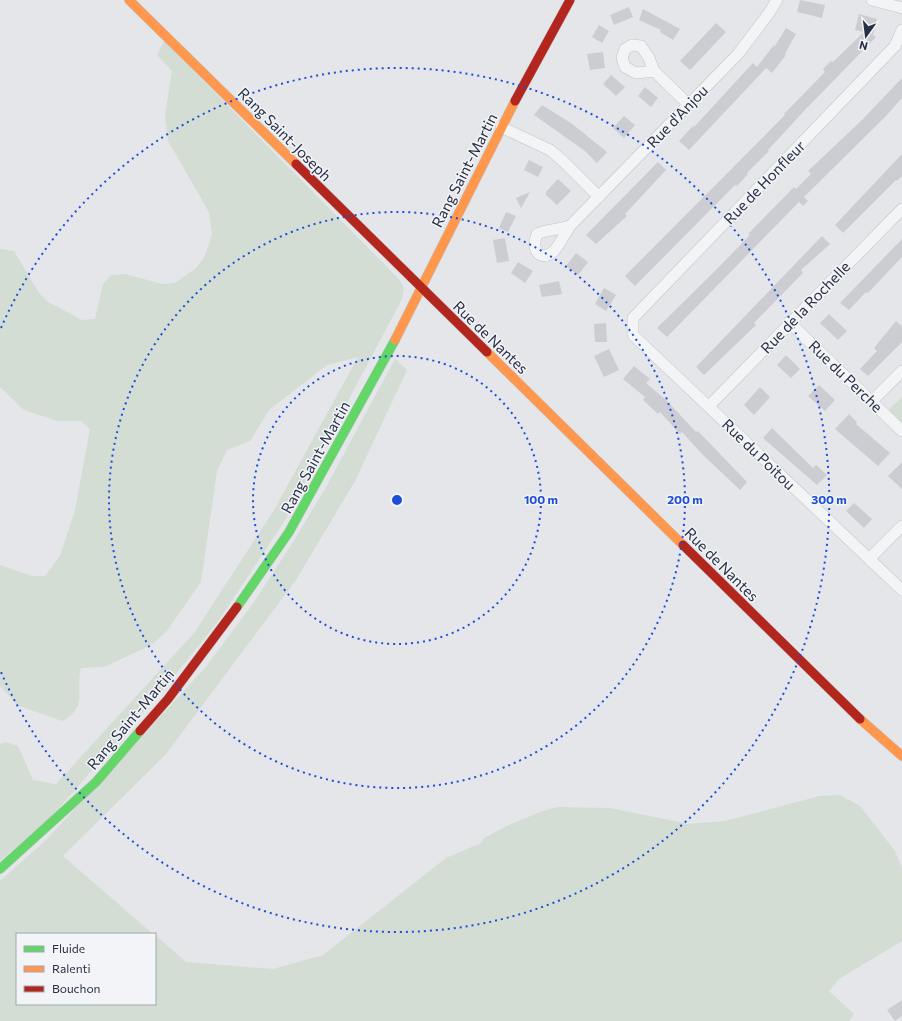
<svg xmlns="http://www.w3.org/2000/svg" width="902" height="1021" font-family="Commissioner,sans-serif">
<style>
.green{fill:#d3ddd4}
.building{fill:#cbcdd2}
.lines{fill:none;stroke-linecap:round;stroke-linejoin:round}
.street-casing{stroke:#c1c3c7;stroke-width:12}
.fast-casing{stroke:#c1c3c7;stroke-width:10}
.slow-casing{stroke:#c1c3c7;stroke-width:10}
.jam-casing{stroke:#c1c3c7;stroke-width:10}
.street{stroke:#f3f4f6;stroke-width:11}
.fast{stroke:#63d668;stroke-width:9}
.slow{stroke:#ff974d;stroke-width:9}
.jam{stroke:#b3261e;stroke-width:9}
.ring{fill:none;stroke:#1d4ed8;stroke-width:2;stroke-dasharray:2 4}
.labels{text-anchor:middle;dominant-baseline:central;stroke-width:3;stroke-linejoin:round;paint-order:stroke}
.street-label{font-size:15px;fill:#293045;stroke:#f2f4f8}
.centre{fill:#1d4ed8;stroke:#f2f4f8;stroke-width:2}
.ring-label{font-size:12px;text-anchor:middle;font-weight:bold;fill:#1d4ed8;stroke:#f2f4f8;stroke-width:3;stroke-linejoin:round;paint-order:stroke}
</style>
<rect width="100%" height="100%" fill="#e4e6e9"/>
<!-- green -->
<path class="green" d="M164,41L399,279L404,288L402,299L284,522L219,620L172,679L52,816L0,861V744L6,742L18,746L33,780L56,784L194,633L274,510L358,357L327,365L269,410L250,441L227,450L217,471L201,582L166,632L156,641L147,647L104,667L81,668C75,690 89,707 62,721L17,705L0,686V565L32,576H45L60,556L75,510L90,429L81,421H57L24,410L0,387V249L14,251L39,293L48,302L82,320L95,319L103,284L111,275L125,274L162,284L175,283L196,268L204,258L208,247L212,234L209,212L168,141L165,116L172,71L157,55Z
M395,359L407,370L355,481L296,580L166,754L63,856L153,934H17V1004H155V935L186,962L273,969L323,955L446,858L481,843L484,838L507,826L540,812L557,807L610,808L689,824L725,821L820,796L840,795L860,806L895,851L902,869V941L839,979L829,991L854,1014L849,1021H0V881L45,841L205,668L254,602L293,542L325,489Z
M902,397V422L888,410Z"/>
<!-- building -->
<path class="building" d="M800,0L825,5L822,18L797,12Z
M629,7L633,17L614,25L610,15Z
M643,9L680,29L673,40L660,32L661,30L639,20Z
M859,14L877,19L873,35L876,37L804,111L768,150L769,151L747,173L748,174L737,186L735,185L635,286L625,276L785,115L784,114L825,72L823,69L831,61L833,62L864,32L855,30Z
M716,23L726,32L690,70L680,61Z
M599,25L609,31L602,43L592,37Z
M786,28L796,34L785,54L786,55L772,73L766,68L689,150L679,141L693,126L694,127L753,63L757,67L774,45L775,46Z
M603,52L605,68L590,70L587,54Z
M611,75L625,87L616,96L603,84Z
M902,78V98L886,116L804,197L808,201L803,206L799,202L667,337L657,328L716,270L750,235L748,234L794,187L796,189L811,174L808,171L863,119Z
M645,87L658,98L651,107L638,96Z
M542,105L571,123L607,152L597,163L585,151L534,115Z
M624,116L635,125L624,138L613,128Z
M902,154V176L897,181L896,180L843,233L835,225Z
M529,160L543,167L538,177L524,170Z
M658,162L666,170L625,214L627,216L596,244L586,235Z
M558,179L571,191L557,205L546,195V192Z
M530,192L521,208L516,198Z
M506,212L516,216L508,232L499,228Z
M822,236L830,244L801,270L803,273L754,323L756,325L704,375L696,367Z
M505,238L509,261L497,263L493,240Z
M902,239V257L868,293L866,292L849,310L840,303Z
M576,253L588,262L578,275L566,266Z
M518,262L533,271L525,283L511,273Z
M559,281L562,294L542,297L539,285Z
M604,288L616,295L606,311L595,304Z
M829,314L847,331L838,340L820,323Z
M896,321L902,326V342L868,376L860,369L877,351L874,348Z
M606,323L607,342H595L594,324Z
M609,349L619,370L604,377L594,356Z
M786,355L800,369L791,378L777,365Z
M634,366L650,379L646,383L667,401L696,432L698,431L747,482L740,490L703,455L682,432L680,434L660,412L658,414L643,400L645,397L623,379Z
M819,385L835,400L825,411L808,396Z
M760,387L770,397L754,415L744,405Z
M849,414L857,422L856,424L890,453L878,466L835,429Z
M772,428L813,468L816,465L827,475L817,485L763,438Z
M902,462V489L888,476Z
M854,503L872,519L864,528L846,511Z
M902,1000V1016L895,1021L887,1010Z"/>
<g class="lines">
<!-- street casing -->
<g class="street-casing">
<path id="street" d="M872,0L902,8
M902,30L895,46L633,318V335L902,590
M654,71L636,73L625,67L622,58L625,49L632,45L641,46L649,58L654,71L688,104
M501,127L550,150L563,161L599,197
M570,226L738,54L769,13L777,0
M570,226C565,233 558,248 553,252C538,263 531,247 537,234C547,229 559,230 570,226Z
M789,322L902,431
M872,401L902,371
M709,406L902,209
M869,559L902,526"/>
</g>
<!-- fast casing -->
<g class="fast-casing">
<path id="fast" d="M237,607L289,532L395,340
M0,869L96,782L140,731"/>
</g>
<!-- slow casing -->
<g class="slow-casing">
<path id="slow" d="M129,0L296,164
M395,340L515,101
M487,352L683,545
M860,719L902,756"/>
</g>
<!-- jam casing -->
<g class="jam-casing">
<path id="jam" d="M515,101L570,0
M296,164L487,352
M683,545L860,719
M140,731L168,699L237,607"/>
</g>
<!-- street -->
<use href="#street" class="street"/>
<!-- fast -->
<use href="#fast" class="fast"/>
<!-- slow -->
<use href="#slow" class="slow"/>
<!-- jam -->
<use href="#jam" class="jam"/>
</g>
<!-- distance rings -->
<g class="ring">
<circle cx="397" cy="500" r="144"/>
<circle cx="397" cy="500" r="288"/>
<path d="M1 328A432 432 0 1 1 1 672"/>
</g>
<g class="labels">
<!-- street labels -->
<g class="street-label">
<text transform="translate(677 116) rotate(-46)">Rue d'Anjou</text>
<text transform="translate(285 134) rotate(45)">Rang Saint-Joseph</text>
<text transform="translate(464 170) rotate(-63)">Rang Saint-Martin</text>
<text transform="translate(764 182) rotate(-46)">Rue de Honfleur</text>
<text transform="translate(805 307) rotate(-46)">Rue de la Rochelle</text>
<text transform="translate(491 337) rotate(44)">Rue de Nantes</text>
<text transform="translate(846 376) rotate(44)">Rue du Perche</text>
<text transform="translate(759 454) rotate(44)">Rue du Poitou</text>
<text transform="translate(315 457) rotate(-61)">Rang Saint-Martin</text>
<text transform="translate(722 564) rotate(45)">Rue de Nantes</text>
<text transform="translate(130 719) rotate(-50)">Rang Saint-Martin</text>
</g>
</g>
<circle cx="397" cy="500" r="6" class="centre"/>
<g class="ring-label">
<text x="541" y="504">100 m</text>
<text x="685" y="504">200 m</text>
<text x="829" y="504">300 m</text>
</g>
<!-- legend -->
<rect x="16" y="933" width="140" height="72" fill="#f2f4f8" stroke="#a2a6b0"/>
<rect x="24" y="946" width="20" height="6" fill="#63d668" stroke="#a2a6b0"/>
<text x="52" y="953" font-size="12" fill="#293045">Fluide</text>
<rect x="24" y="966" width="20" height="6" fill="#ff974d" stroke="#a2a6b0"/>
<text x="52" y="973" font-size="12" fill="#293045">Ralenti</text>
<rect x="24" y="986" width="20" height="6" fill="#b3261e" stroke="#a2a6b0"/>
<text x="52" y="993" font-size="12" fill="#293045">Bouchon</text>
<!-- north arrow -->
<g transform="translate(866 36) rotate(194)" stroke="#f2f4f8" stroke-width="3" paint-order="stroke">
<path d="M0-3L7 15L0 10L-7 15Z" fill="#293045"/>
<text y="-6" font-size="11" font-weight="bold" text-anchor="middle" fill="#293045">N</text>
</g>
</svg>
